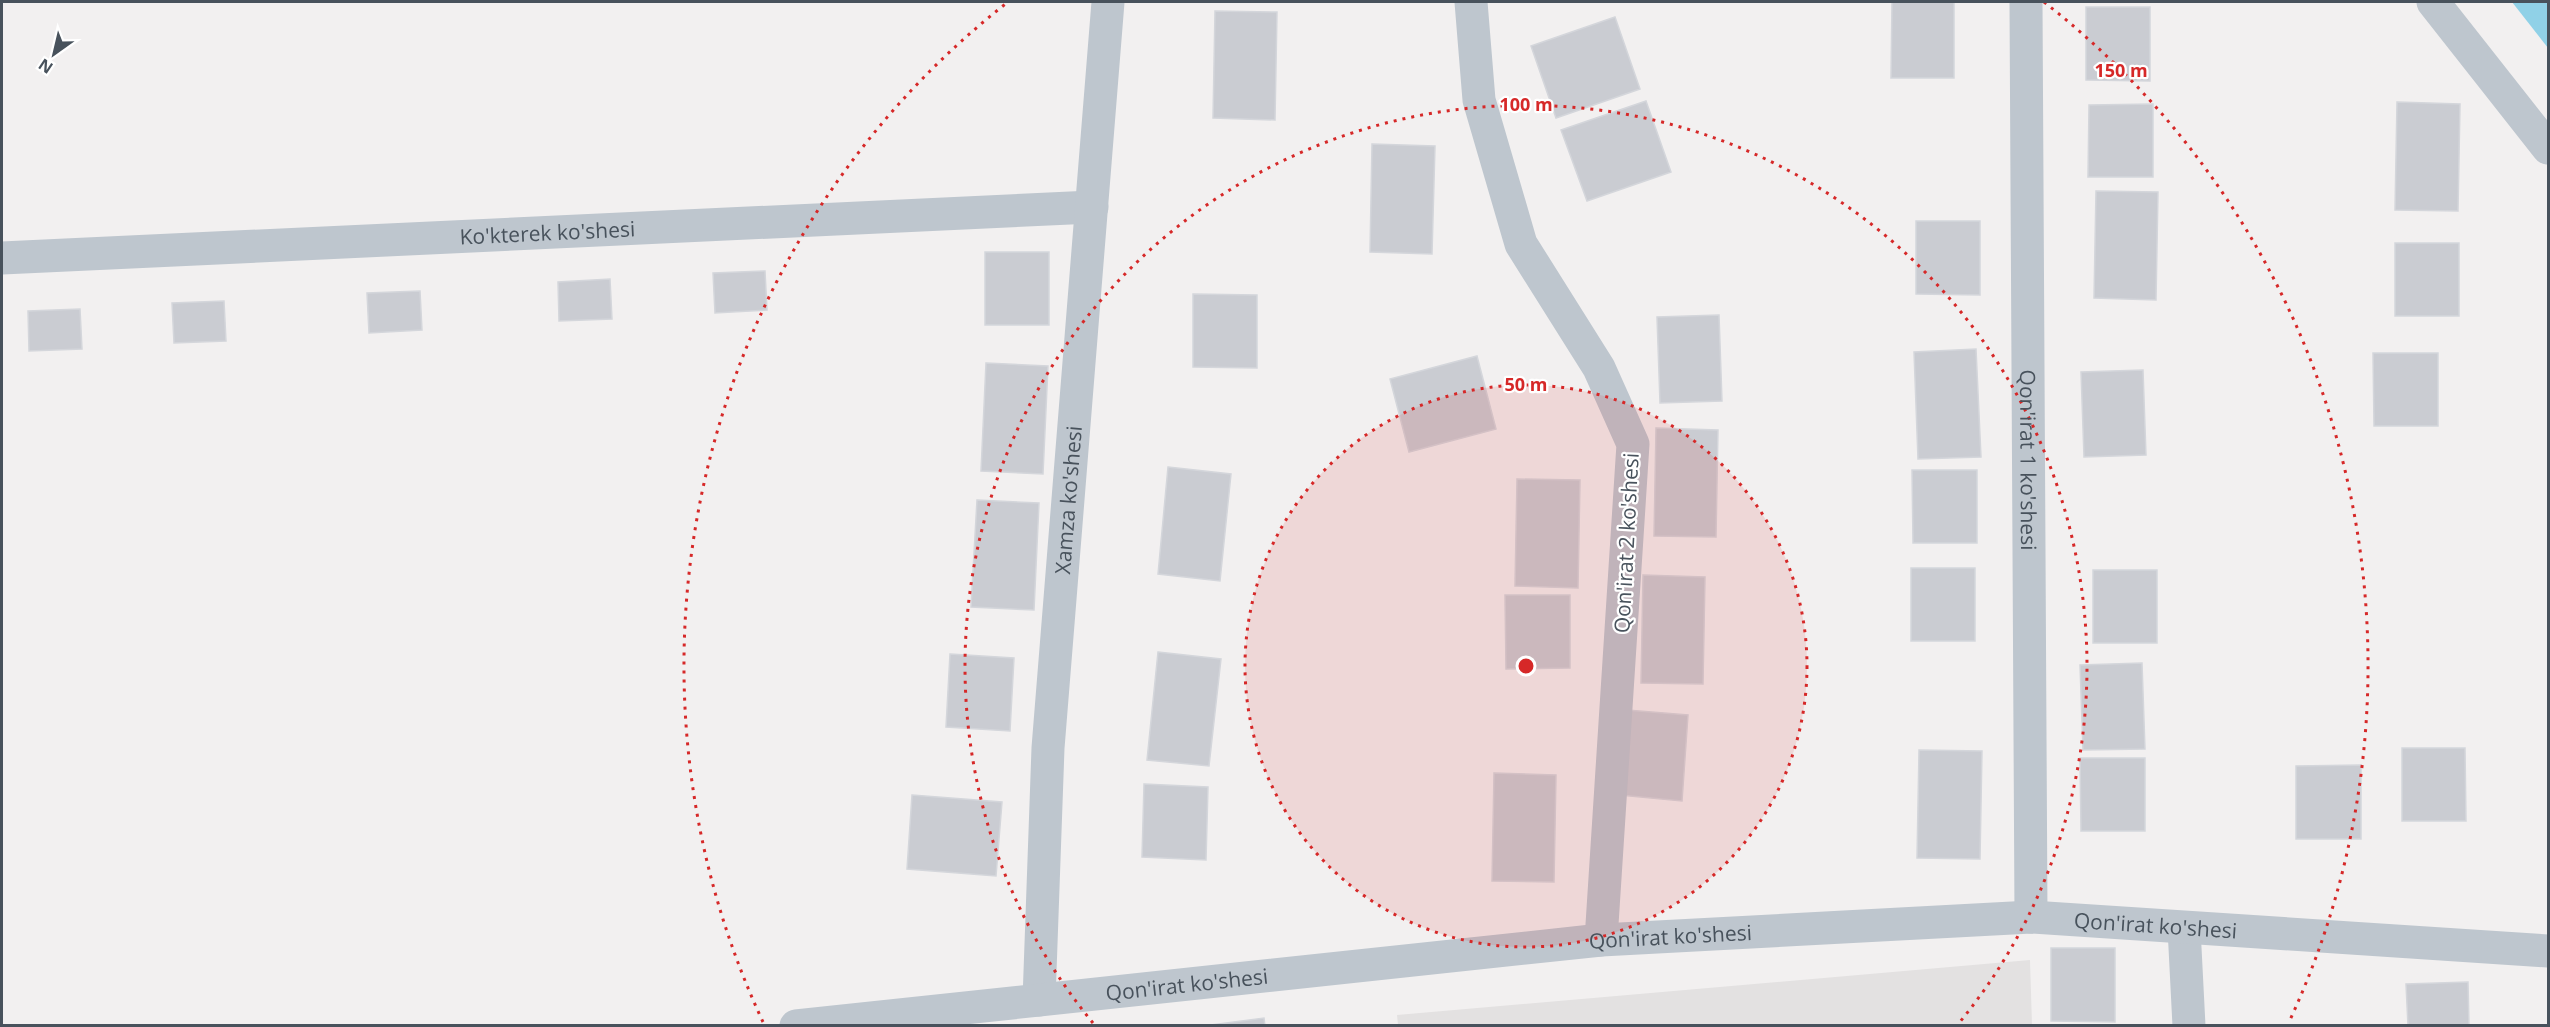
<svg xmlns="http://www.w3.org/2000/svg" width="2550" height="1027" font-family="'Open Sans',sans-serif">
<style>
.education{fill:#e3e1e1}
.water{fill:#90d1e7}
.building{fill:#caccd2;stroke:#d4d6db;stroke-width:1.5}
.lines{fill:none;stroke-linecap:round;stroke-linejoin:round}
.minor{stroke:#bec6ce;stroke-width:33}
.ring{fill:none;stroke:#d62828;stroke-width:3;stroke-dasharray:3 6}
.labels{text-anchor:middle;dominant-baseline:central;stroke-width:4.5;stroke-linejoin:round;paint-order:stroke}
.street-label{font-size:21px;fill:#48525c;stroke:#fff}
.centre{fill:#d62828;stroke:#fff;stroke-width:3}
.ring-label{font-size:18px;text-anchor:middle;font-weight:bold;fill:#d62828;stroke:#fff;stroke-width:4.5;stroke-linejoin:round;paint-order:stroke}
</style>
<rect width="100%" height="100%" fill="#f2f0f0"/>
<!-- education -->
<path class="education" d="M2030,960L2032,1025H1398L1397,1015Z"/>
<!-- water -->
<path class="water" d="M2512,2H2548V48Z"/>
<!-- building -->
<path class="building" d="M1892,2H1954V78H1891Z
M2086,7H2150V81L2086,80Z
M1215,11L1277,12L1275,120L1213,118Z
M1615,17L1640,89L1556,118L1531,46Z
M1646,101L1671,172L1587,201L1561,130Z
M2397,102L2460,104L2458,211L2395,210Z
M2153,104V177H2088L2089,105Z
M1372,144L1435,146L1432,254L1370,252Z
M2096,191L2158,192L2156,300L2094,298Z
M1916,221H1980V295L1916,294Z
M2395,243H2459V316H2395Z
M985,252H1049V325H985Z
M765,271L767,310L715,313L713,273Z
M610,279L612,319L559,321L558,282Z
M420,291L422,330L369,333L367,293Z
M1193,294L1257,295V368L1193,367Z
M224,301L226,341L174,343L172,303Z
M80,309L82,349L29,351L28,311Z
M1719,315L1722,401L1660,403L1657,317Z
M1976,349L1981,457L1918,459L1914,352Z
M2373,353H2438V426H2374Z
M1477,356L1496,429L1409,452L1390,379Z
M986,363L1048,366L1043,474L981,471Z
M2143,370L2146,455L2084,457L2081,372Z
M1656,428L1718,430L1716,537L1654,536Z
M1168,467L1231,474L1220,581L1158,574Z
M1912,470H1977V543H1913Z
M1517,479L1580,480L1578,588L1515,586Z
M977,500L1039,503L1034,610L971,607Z
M1911,568H1975V641H1911Z
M2093,570H2157V643H2093Z
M1643,575L1705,577L1703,684L1641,683Z
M1505,595H1570V668L1506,669Z
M1158,652L1221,659L1209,766L1147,760Z
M950,654L1014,658L1010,731L946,727Z
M2142,663L2145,749L2083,750L2080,665Z
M1627,710L1688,715L1682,801L1620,795Z
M2402,748H2465L2466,821H2402Z
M1919,750L1982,751L1980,859L1917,858Z
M2080,758H2145V831H2081Z
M2361,765V839H2296V766Z
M1494,773L1556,775L1554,882L1492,881Z
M1144,784L1208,787L1206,860L1142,857Z
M912,795L1002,802L996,876L907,869Z
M2051,948H2115V1022L2051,1021Z
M2468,982L2469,1026H2408L2406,984Z
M1264,1018L1265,1026H1203Z"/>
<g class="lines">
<!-- minor -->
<g class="minor">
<path d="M1471,2L1479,100L1521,244L1599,368L1633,444L1601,940"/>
<path id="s1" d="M2026,2L2031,917"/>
<path d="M2433,2L2548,148"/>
<path id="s2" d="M2,258L1092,207"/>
<path d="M2184,928L2189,1026"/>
<path id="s3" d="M1039,1000L1048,748L1108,2"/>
<path id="s4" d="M796,1026L1601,940L2031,917L2548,951"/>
</g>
</g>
<!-- distance rings -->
<circle cx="1526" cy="666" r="281" fill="#d62828" fill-opacity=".12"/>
<g class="ring">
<circle cx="1526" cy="666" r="281"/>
<path d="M1093 1023A561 561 0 1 1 1959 1023"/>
<path d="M763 1022A842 842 0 0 1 1008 2M2044 2A842 842 0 0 1 2289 1022"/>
</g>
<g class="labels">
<!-- street labels -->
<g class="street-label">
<text stroke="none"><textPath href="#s2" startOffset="546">Ko'kterek ko'shesi</textPath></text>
<text stroke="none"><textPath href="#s1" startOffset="458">Qon'irat 1 ko'shesi</textPath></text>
<text stroke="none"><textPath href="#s3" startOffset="501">Xamza ko'shesi</textPath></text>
<text transform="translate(1626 543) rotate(-87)">Qon'irat 2 ko'shesi</text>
<text stroke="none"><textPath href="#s4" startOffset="1365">Qon'irat ko'shesi</textPath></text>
<text stroke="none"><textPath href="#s4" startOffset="879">Qon'irat ko'shesi</textPath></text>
<text stroke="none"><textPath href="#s4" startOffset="393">Qon'irat ko'shesi</textPath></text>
</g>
</g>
<circle cx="1526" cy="666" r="9" class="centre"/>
<g class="ring-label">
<text x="2121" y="77">150 m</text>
<text x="1526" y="111">100 m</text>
<text x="1526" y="391">50 m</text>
</g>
<!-- border -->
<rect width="2550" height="1027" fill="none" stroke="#48525c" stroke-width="6"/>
<!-- north arrow -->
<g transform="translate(54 54) rotate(214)" stroke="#ffffff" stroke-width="4.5" paint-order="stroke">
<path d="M0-4.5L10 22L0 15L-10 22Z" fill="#48525c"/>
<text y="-9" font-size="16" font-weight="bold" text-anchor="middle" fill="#48525c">N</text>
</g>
</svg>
